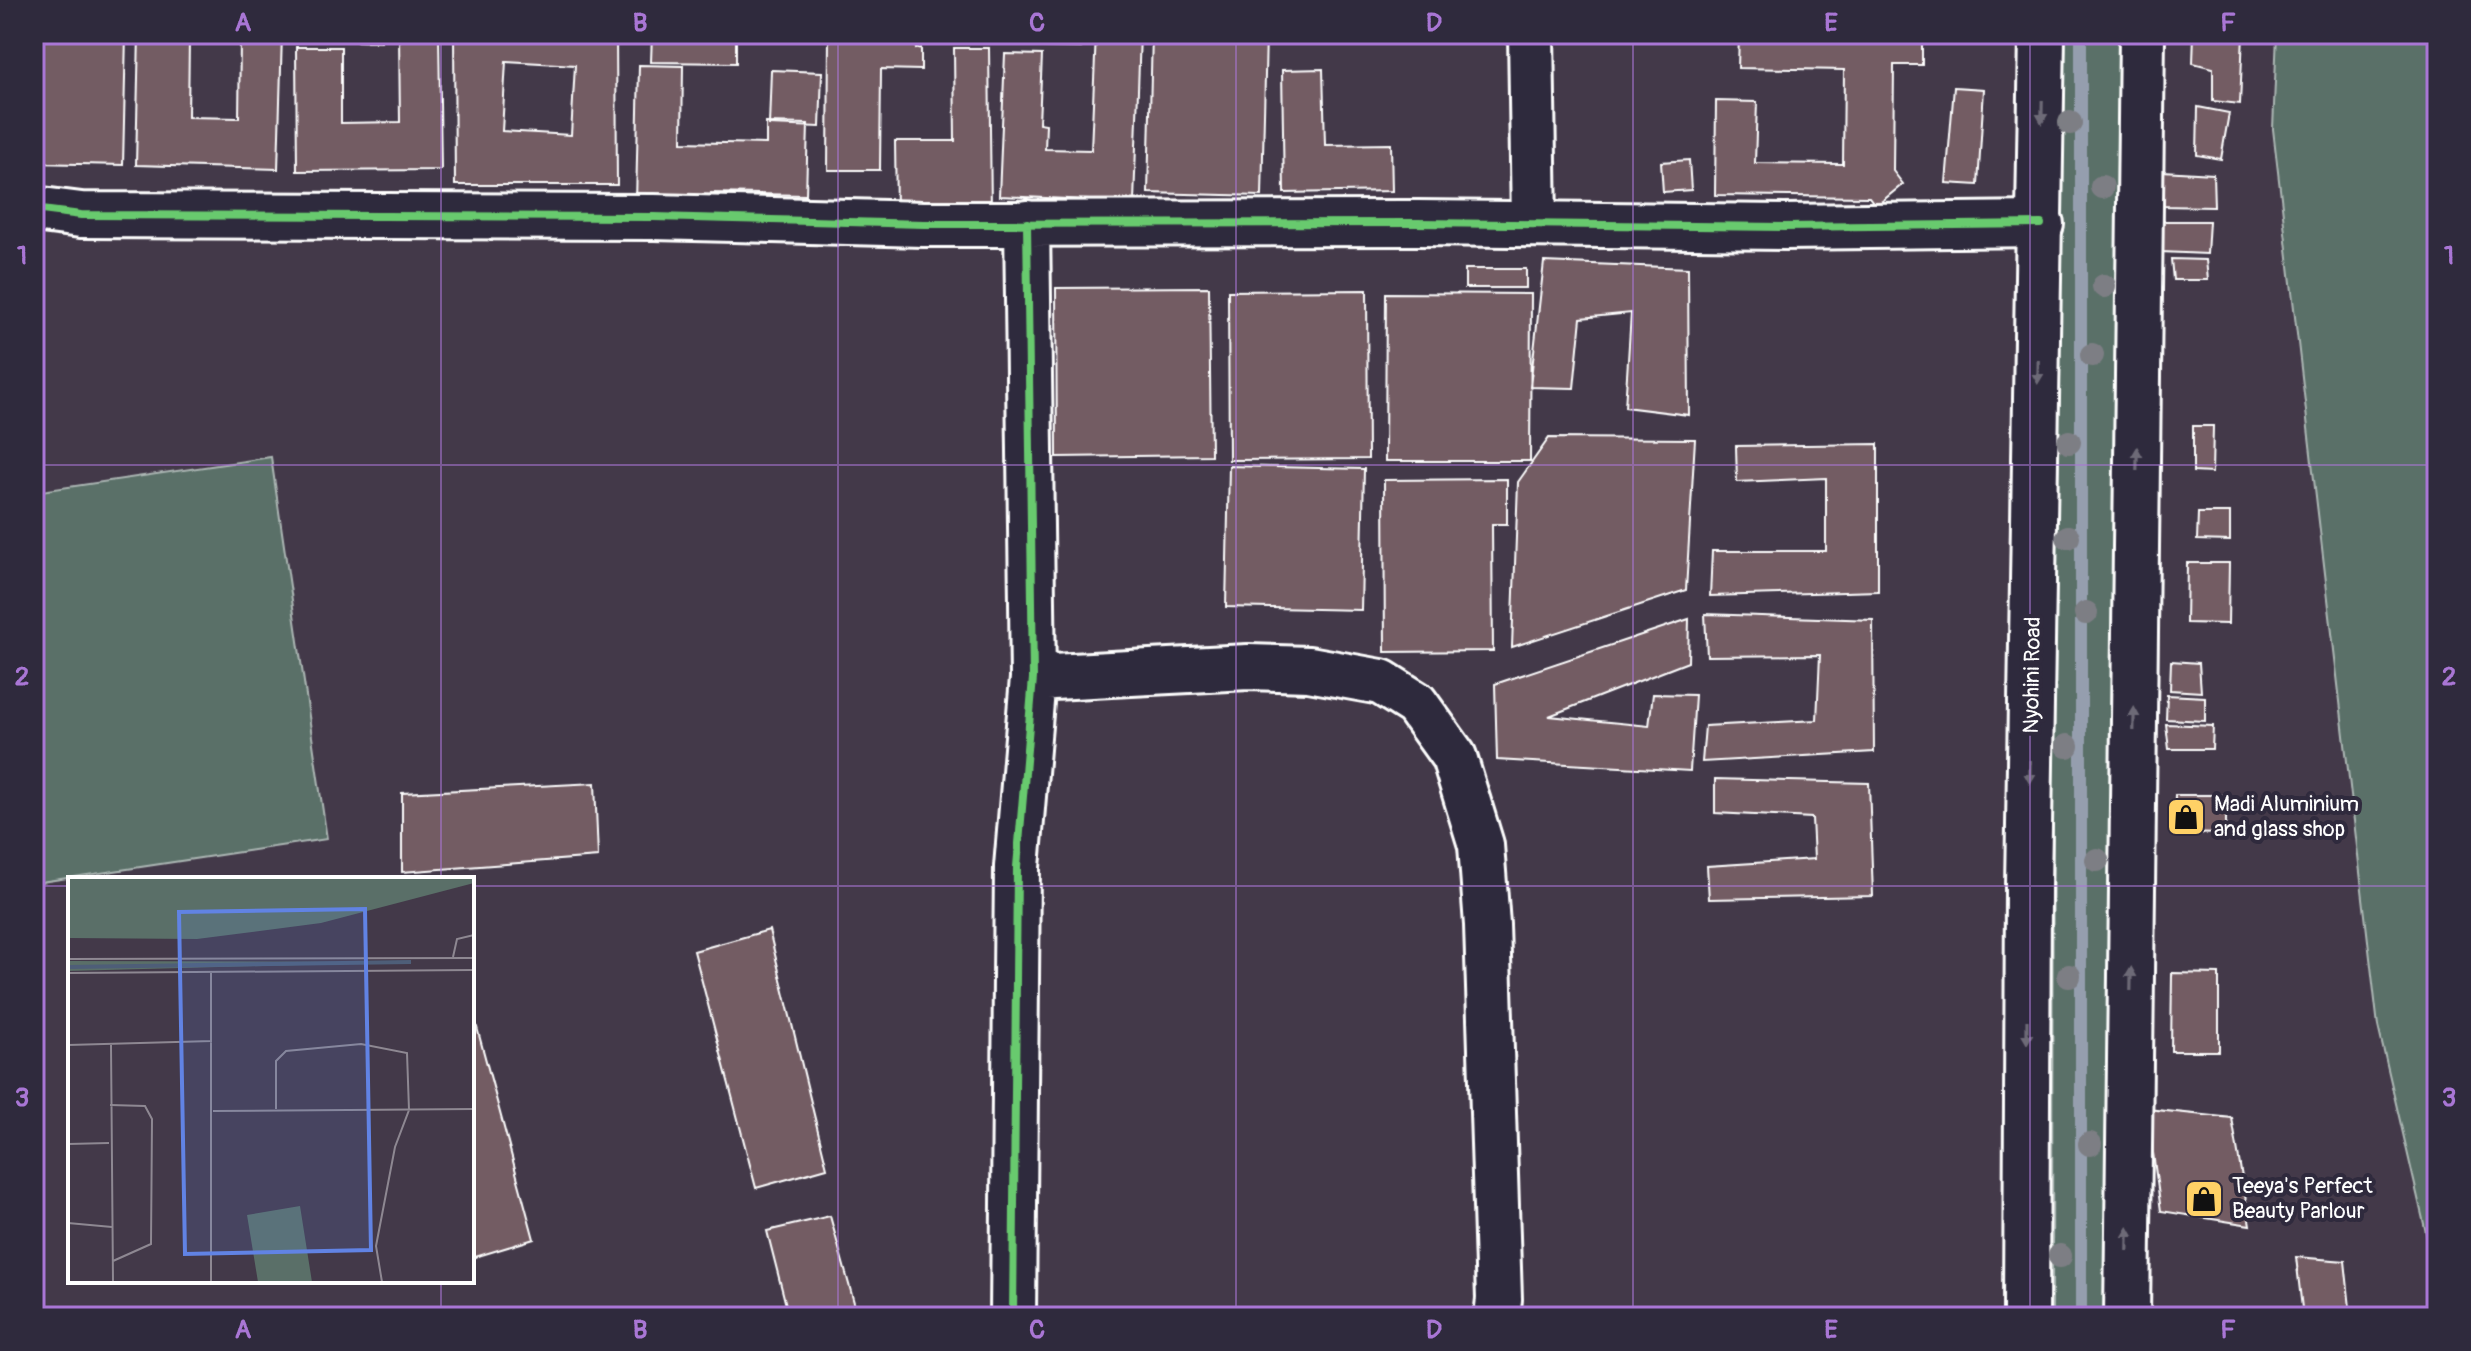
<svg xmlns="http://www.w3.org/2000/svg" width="2471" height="1351" font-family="Pangolin,sans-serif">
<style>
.green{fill:#5a6f68;stroke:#acb7b4;stroke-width:2}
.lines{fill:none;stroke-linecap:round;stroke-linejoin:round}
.stream{stroke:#959eae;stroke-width:12}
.building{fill:#735b64;stroke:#fff;stroke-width:2;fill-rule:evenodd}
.minor-casing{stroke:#fff;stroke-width:50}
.major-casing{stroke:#fff;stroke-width:50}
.minor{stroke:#2f2a3d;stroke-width:44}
.major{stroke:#2f2a3d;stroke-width:44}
.cycleway-casing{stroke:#2f2a3d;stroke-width:13}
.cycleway{stroke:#67ca6e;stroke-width:8}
.tree{fill:#7d7e84}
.oneway{fill:#6d6a77}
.grid{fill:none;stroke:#a976d5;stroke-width:2;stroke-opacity:0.55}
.labels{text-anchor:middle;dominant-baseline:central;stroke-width:8;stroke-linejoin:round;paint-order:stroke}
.street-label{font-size:22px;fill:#fff;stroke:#2f2a3d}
.poi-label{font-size:22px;fill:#fff;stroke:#2f2a3d;text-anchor:start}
.inset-river{fill:none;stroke:#4e5e78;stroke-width:4}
.inset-road{fill:none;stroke:#8e8892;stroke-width:2}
.view{fill:#6183e4;fill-opacity:0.15;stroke:#6183e4;stroke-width:4}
.inset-edge{fill:none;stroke:#fff;stroke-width:4}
.neatline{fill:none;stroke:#a976d5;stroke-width:3}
.grid-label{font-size:26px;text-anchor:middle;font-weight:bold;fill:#a976d5}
</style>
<rect width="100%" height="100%" fill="#433949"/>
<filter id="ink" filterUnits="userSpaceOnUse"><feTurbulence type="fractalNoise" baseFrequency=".0125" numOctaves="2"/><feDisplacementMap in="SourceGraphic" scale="16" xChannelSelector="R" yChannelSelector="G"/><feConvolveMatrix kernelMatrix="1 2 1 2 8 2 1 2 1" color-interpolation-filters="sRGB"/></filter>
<g filter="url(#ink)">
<!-- green -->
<path class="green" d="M2061,34H2122L2108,1317H2052L2053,681Z
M2277,34H2437V1280L2378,1026L2273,129Z
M271,457L327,839L34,883V492Z"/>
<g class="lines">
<!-- stream -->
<path class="stream" d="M2081,34V1317"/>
</g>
<!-- building -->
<path class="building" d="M34,34H126L123,165L34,163Z
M139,34H282L278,169L136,165ZM189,39L240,40L239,118L188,117Z
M298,34H381V42L298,39Z
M399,34H439L441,170L297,171L296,47H341V123L400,122Z
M454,34H616L617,185H455ZM506,61L575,65L571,135L502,131Z
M652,34H736V63L651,62Z
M829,34H917L916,49L921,48V70L881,69L880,170H828Z
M1043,34H1081V48L1043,47Z
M1096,34H1140L1134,202L999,196L1005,54L1042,55L1039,123L1046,124L1045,149L1091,150Z
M1152,34H1266L1262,196L1148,193Z
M1739,34H1922V65H1894L1893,171L1903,184L1876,206L1869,197L1715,195L1716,101L1757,102L1755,163L1843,164L1844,70L1738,68Z
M2194,34H2243L2240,104L2213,101V68L2193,63Z
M954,48H989L991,210L896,211L895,141H955Z
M639,65L683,66L682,142L766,144V123L808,124L806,195L711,193V205L636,204Z
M1323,69L1325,145L1391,144L1392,191L1284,193L1282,70Z
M771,70L822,72L820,127L769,125Z
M1954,87L1984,89L1978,185L1946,183Z
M2198,107L2229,113L2221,159L2197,155Z
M1689,160L1691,190L1663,192L1661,162Z
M2162,171L2213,174L2214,207L2161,206Z
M2162,221H2209L2207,254L2161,252Z
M2171,259L2206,260L2208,280H2173Z
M1544,262L1688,268L1689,415L1625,407L1631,313L1581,318L1574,388L1530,387Z
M1465,269H1526V288H1465Z
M1209,287L1211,455L1057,457L1056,288Z
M1367,290L1368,459L1229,460L1228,291Z
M1386,293L1531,294L1530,461H1385Z
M2193,426H2213L2212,473L2193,472Z
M1549,438L1695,439L1686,590L1512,647L1518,482Z
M1878,444V591L1710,596L1712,551H1826V478L1737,482L1736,446Z
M1229,466L1364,469L1361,610L1226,607Z
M1507,479V524H1492L1493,651L1385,652L1384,480Z
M2198,513H2230V541L2197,540Z
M2187,563H2229L2228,624L2186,623Z
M1705,614L1873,620L1874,752L1702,762L1705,726L1817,720L1820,655L1707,656Z
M1689,619L1688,662L1549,716L1649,726L1653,694L1695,695L1690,771L1497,760L1495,684Z
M2171,661L2199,663L2201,692L2170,690Z
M2167,695L2205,697V721L2166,719Z
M2166,724L2213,726L2212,749H2169Z
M1715,779L1869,783L1873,896L1709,899L1707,866L1814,859L1812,818L1715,813Z
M595,783L598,857L402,872V793Z
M2175,795H2226V834L2174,833Z
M769,930L827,1168L756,1188L694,951Z
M2172,973L2219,974V1051H2171Z
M472,1009L534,1239L472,1258Z
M2147,1109L2232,1118L2250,1225L2161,1211Z
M830,1216L858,1317H789L767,1231Z
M2296,1257L2345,1261L2351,1317H2303Z"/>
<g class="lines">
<!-- minor casing -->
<g class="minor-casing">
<path id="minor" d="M1531,34L1534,224
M34,209L81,215L654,217L924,224L1417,223L1784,227L2041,224
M1033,678L1248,667L1309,669L1381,682L1416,704L1454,757L1481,845L1487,925L1499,1299L1497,1317
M1013,1317L1017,867L1033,678L1027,223"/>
</g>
<!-- major casing -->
<g class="major-casing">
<path id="major" d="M2026,1317L2028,886L2042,34
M2127,1317L2142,34"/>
</g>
<!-- minor -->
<use href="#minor" class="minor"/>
<!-- major -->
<use href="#major" class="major"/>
<!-- cycleway casing -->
<g class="cycleway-casing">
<path id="cycleway" d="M34,209L81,215L654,217L924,224L1417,223L1784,227L2041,224
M1013,1317L1017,867L1033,678L1027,223"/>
</g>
<!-- cycleway -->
<use href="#cycleway" class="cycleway"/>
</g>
<!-- trees -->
<g class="tree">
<circle cx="2070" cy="123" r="12"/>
<circle cx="2102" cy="187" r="12"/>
<circle cx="2104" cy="286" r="12"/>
<circle cx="2092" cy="355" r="12"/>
<circle cx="2069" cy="442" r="12"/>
<circle cx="2068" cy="537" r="12"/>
<circle cx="2086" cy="613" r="12"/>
<circle cx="2067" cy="746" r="12"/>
<circle cx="2097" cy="860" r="12"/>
<circle cx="2069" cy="976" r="12"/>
<circle cx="2090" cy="1144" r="12"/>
<circle cx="2060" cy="1256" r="12"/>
</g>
<!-- one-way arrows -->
<defs><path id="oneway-solid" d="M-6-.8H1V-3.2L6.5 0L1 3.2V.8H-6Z" transform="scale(2)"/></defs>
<g class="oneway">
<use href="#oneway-solid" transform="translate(2042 112) rotate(91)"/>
<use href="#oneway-solid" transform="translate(2038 372) rotate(91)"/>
<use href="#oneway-solid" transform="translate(2137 459) rotate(-89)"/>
<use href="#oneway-solid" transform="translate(2134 719) rotate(-89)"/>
<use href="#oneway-solid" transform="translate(2030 772) rotate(91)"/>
<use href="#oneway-solid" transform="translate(2131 979) rotate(-89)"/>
<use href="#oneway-solid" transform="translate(2027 1032) rotate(90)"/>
<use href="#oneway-solid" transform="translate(2128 1239) rotate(-89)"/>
</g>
</g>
<!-- grid -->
<path class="grid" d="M441,34V879M838,34V1317M1236,34V1317M1633,34V1317M2030,34V1317M34,465H2437M34,886H70M472,886H2437M441,1281V1317"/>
<!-- icons -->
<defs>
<g id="shop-square" transform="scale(2)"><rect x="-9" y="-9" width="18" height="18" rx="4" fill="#ffd166" stroke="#2f2a3d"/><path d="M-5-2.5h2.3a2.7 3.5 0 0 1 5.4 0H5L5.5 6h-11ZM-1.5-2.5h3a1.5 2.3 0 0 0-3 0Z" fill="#111"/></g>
</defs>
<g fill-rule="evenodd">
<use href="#shop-square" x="2186" y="817"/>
<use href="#shop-square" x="2204" y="1199"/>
</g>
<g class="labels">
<!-- street labels -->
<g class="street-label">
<text transform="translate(2032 675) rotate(-89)">Nyohini Road</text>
</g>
<!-- poi labels -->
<g class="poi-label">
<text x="2214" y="804">Madi Aluminium<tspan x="2214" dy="25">and glass shop</tspan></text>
<text x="2232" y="1186">Teeya's Perfect<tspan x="2232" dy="25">Beauty Parlour</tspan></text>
</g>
</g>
<!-- overview -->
<g transform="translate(68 877)">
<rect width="406" height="406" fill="#433949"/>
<path d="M0,1H406V6L253,46L129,62L0,61ZM0,84L346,85L0,94ZM232,329L244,405H190L179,338Z" fill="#5a6f68"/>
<path class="inset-river" d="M0,90L343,85"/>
<path class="inset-road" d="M385,80L389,62L406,58M0,82L406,81M143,94V405M0,96L406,93M0,168L144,164M43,168L45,405M42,228L77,229L84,242L83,367L45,384M208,232V184L218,174L293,167L339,176L341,233L327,270L308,369L314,405M145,234L406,232M0,267L41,266M0,346L44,350"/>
<path class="view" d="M297,32L303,373L117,377L111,35Z"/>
<rect width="406" height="406" class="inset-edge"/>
</g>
<!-- margin -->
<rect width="2471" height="1351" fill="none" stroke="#2f2a3d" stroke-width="88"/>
<rect x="44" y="44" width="2383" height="1263" class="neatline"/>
<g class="grid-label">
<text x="243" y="31">A</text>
<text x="640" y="31">B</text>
<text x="1037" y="31">C</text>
<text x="1434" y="31">D</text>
<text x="1831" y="31">E</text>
<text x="2228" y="31">F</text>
<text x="22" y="264">1</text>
<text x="2449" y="264">1</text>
<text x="22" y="685">2</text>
<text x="2449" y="685">2</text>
<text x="22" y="1106">3</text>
<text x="2449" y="1106">3</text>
<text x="243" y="1338">A</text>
<text x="640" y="1338">B</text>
<text x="1037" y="1338">C</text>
<text x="1434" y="1338">D</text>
<text x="1831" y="1338">E</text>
<text x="2228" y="1338">F</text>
</g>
</svg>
